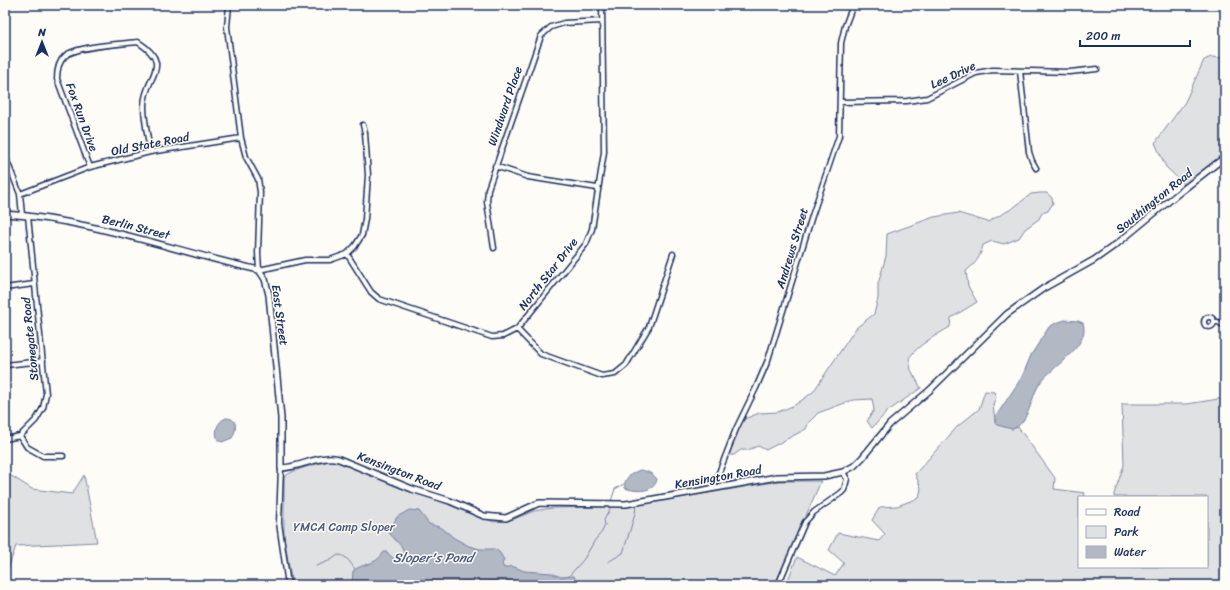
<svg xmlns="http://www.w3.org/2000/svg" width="1230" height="590" font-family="Sriracha,sans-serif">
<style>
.green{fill:#e0e1e3;stroke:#7e88a0}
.water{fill:#b3b8c5;stroke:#76819c}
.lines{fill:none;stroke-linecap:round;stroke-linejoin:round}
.stream{stroke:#76819c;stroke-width:1}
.minor-casing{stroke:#1b2f5e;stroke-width:7}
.major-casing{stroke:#1b2f5e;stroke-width:8}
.minor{stroke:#fdfcf7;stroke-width:4}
.major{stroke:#fdfcf7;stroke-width:5}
.labels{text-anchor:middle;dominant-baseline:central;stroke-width:3;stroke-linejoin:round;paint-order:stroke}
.street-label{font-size:12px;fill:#1b2f5e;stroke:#fdfcf7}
.park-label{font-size:12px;fill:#4c5c7f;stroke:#fdfcf7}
.water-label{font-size:13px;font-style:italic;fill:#49587d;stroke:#fdfcf7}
</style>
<rect width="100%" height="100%" fill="#fdfcf7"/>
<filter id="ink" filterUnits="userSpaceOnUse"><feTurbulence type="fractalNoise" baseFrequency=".025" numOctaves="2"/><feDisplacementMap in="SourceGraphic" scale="8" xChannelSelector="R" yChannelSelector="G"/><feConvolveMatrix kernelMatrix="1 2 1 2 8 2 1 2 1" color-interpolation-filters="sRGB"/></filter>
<g filter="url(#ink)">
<!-- green -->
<path class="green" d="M1211,57L1225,58V154L1185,185L1166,167L1155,143L1185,102L1204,60Z
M1040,193H1047L1052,198L1053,203L1048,211L1042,213L1039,219L1025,229L1019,238L1004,244L992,241L983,245C980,258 976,263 966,271L968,286L977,302L951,318L950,327C935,336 919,344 909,358L911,370L921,388L888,411L872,428L867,421L874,410L872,399L853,400L818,413L809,422L806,429L766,450L758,446L748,450H741L734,455H729L742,420L759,413L778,412L795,405L813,392L856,328L874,314L878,298V284L886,256L887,234L934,217L958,213L988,222L1013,208L1031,194Z
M985,391L994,392L996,398L993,404L995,422L1012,429L1018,427L1055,478L1054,489L1085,493L1084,497H1079V567H1207V497H1114V494L1124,465L1122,404H1187L1225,398V585H786L797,557L835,576L844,563L829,550L838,533L879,541L885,534L872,520L880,507L897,506L919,498L921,488L915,474L957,427L979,409Z
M333,460L494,522L514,519L534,511L552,508L632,506L780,481H821L776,585H292L284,536V477C294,468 320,464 333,460Z
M5,472L32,489L72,494L84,475L97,542L16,546L5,578Z"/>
<!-- water -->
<path class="water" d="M1065,320L1078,321L1083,323C1091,346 1051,367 1040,383C1030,398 1030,423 1012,429L997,425L995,422L996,416L1022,377L1031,355L1049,327L1056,323Z
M226,418C238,418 237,429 232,438L222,442L218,440C214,431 217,422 226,418Z
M640,470C647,471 652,473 657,479C655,493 635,492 625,488C623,478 632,473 640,470Z
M409,510L419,511L429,524L442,528L454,538L469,546L480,549H495L500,553L504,560L502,564L504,568L512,566L524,571L551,573L561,577L574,576L575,578L571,585H352L353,571C364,562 374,567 384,552H387C393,559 398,563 404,554L402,547L390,534L389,531L397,517Z"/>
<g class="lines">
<!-- stream -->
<path class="stream" d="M611,501L615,489L624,484
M608,562L623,553L635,514L636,506
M316,566L331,560L338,555C347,555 350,563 355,569
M569,576L584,559L595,540L602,532L605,525L604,520L610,509"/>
<!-- minor casing -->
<g class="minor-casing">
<path id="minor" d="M229,5L227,27L241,138L246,157L258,179L260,192L258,253L259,270L305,260H330L347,254L355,246L362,235L365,219L368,175L365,133L363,125
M1020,71L1029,152L1032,161L1036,168
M841,102L907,101L927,98L976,73L993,70L1070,72L1097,69
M5,156L20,194L22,215
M495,166L528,177L597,188
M90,167L57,79C57,71 58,62 65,56C76,46 122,44 138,42C175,66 144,76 144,106C144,121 148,137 150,152
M20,194L90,167L150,152L241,138
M494,248L487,202L488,189L541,36L551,27L564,23L602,21
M347,254L371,292L379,299L492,337L503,336L517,329L586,244L592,229L604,152L602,5
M5,288L34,284
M1204 322a5 5 0 1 1 10 0a5 5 0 1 1-10 0Z
M1214,322H1218L1225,326
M517,329L541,354L602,376L615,374L626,365L649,327L673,254
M5,365L43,361
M20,436L27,447L43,456H63
M5,439L20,436L36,420L43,408L46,394L28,216
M281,468L279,523L288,585
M713,488L736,429L756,388L768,360L812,216L839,136L841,43L845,26L853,5
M778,585L805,522L814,512L841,493L844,490L847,479L843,472"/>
</g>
<!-- major casing -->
<g class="major-casing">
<path id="major" d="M5,214C93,220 174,251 259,270L265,279L269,295L281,418V468C297,468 311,459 327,458C331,457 335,458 339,459L412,489L450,501L484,516L506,518L539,503L626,504L777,477L824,476L843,472L854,466L862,458L890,424L930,390L1007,314L1044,288L1094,260L1118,243L1180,192L1225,157"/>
</g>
<!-- minor -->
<use href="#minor" class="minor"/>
<!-- major -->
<use href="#major" class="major"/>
</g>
</g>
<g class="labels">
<!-- street labels -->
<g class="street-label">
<text transform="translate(953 75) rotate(-25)">Lee Drive</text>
<text transform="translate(505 106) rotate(-71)">Windward Place</text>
<text transform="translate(82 117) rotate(70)">Fox Run Drive</text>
<text transform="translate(150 144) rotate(-11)">Old State Road</text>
<text transform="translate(1154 201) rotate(-39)">Southington Road</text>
<text transform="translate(136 227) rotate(14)">Berlin Street</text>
<text transform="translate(792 248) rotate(-73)">Andrews Street</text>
<text transform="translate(548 274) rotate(-52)">North Star Drive</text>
<text transform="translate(280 315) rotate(82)">East Street</text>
<text transform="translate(30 339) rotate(-96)">Stonegate Road</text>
<text transform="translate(399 471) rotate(21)">Kensington Road</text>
<text transform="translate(718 477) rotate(-10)">Kensington Road</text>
</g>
<!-- park labels -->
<g class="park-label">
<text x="344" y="527">YMCA Camp Sloper</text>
</g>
<!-- water labels -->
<g class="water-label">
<text x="433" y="557">Sloper's Pond</text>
</g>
</g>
<!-- margin -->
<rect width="1230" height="590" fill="none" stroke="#fdfcf7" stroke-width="20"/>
<rect x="10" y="10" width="1210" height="570" fill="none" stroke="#1b2f5e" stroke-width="1.5" filter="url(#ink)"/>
<!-- legend -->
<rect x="1078" y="496" width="130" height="72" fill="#fdfcf7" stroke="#a3aaba"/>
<rect x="1086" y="509" width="20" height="6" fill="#fdfcf7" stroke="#a3aaba"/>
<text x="1114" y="516" font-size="12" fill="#1b2f5e">Road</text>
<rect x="1086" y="526" width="20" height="12" fill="#e0e1e3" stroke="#a3aaba"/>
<text x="1114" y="536" font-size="12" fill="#1b2f5e">Park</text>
<rect x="1086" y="546" width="20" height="12" fill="#b3b8c5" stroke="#a3aaba"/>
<text x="1114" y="556" font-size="12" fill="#1b2f5e">Water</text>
<!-- north arrow -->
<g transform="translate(42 42)" stroke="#fdfcf7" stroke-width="3" paint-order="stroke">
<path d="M0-3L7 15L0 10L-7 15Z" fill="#1b2f5e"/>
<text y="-6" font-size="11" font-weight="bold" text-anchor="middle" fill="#1b2f5e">N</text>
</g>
<!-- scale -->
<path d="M1080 40v6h110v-6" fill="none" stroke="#1b2f5e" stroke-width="2"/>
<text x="1086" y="40" font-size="12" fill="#1b2f5e" stroke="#fdfcf7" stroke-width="3" paint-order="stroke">200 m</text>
</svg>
